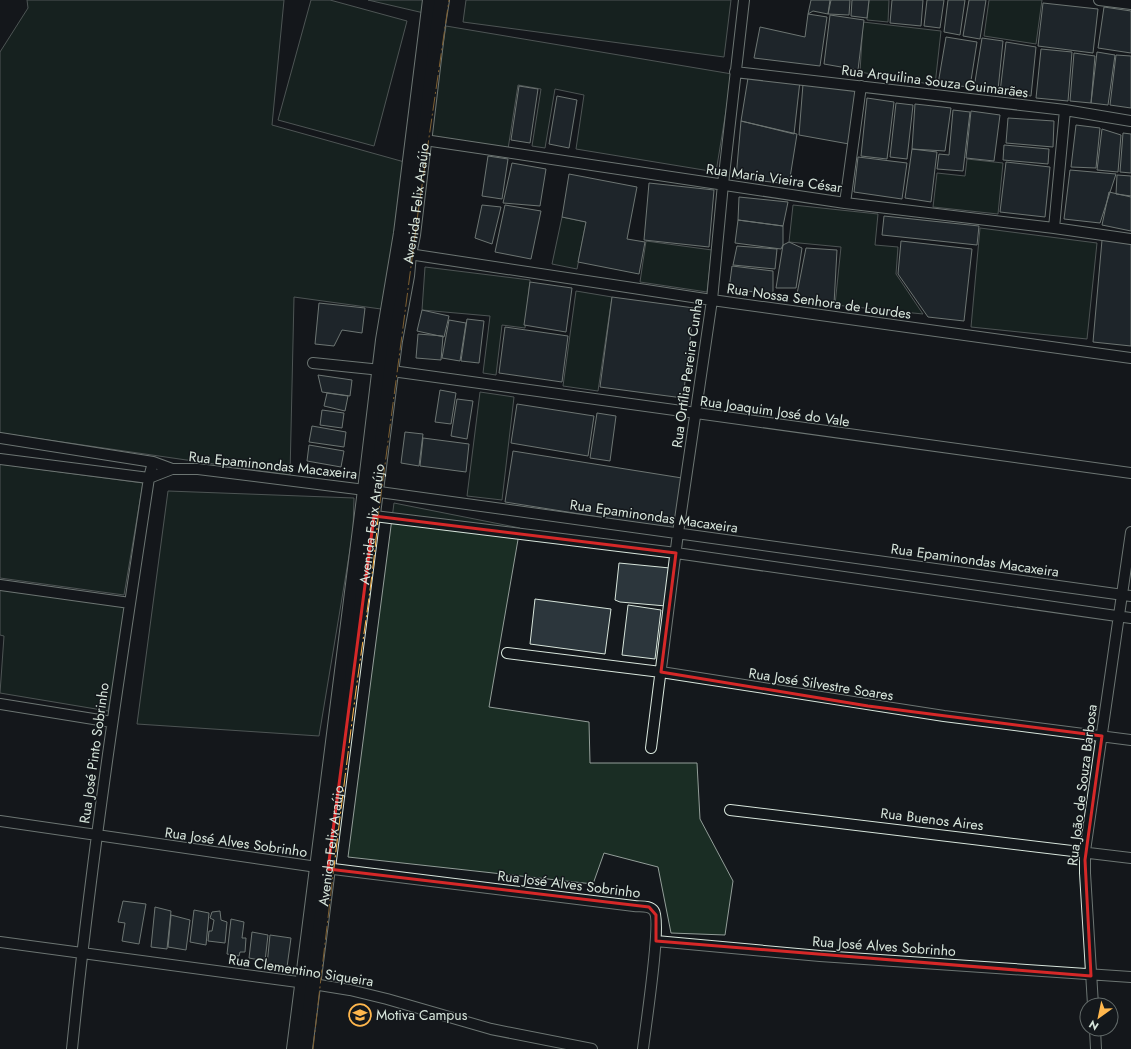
<svg xmlns="http://www.w3.org/2000/svg" width="1131" height="1049" font-family="Jost,sans-serif">
<style>
.green{fill:#1a2d24;stroke:#939e99}
.building{fill:#2c363c;stroke:#d8e6dc}
.lines{fill:none;stroke-linecap:round;stroke-linejoin:round}
.street-casing{stroke:#d8e6dc;stroke-width:12}
.secondary-casing{stroke:#d8e6dc;stroke-width:16}
.street{stroke:#14181c;stroke-width:10}
.secondary{stroke:#14181c;stroke-width:14}
.power{stroke:#ffb74d;stroke-width:1;stroke-dasharray:14 3 2 3;stroke-linecap:butt}
.marked{fill:none;stroke:#d62828;stroke-width:3;stroke-linejoin:round}
.labels{text-anchor:middle;dominant-baseline:central;stroke-width:3;stroke-linejoin:round;paint-order:stroke}
.street-label{font-size:14px;fill:#d8e6dc;stroke:#14181c}
.poi-label{font-size:14px;fill:#d8e6dc;stroke:#14181c;text-anchor:start}
</style>
<rect width="100%" height="100%" fill="#14181c"/>
<!-- green -->
<path class="green" d="M27,0H284L272,125L408,163L381,309L294,297L290,475L0,433V52L28,8Z
M311,0H330L407,21L374,146L278,120Z
M368,0H443L441,17Z
M466,0H731L724,57L463,22Z
M869,0H889L888,22L867,20Z
M989,0H1042L1036,44L984,36Z
M863,22L941,31L935,85L860,72Z
M446,26L732,74L716,172L576,149L584,95L555,89L545,148L532,146L541,89L518,85L508,149L428,136Z
M967,159L1003,163L998,214L933,207L937,173L965,176Z
M793,205L878,214L875,245L898,247L896,274L923,314L835,305L841,247L789,242Z
M562,217L586,222L577,269L552,264Z
M980,228L1097,243L1087,339L971,327Z
M646,241L712,250L707,292L640,282Z
M425,267L530,280L525,328L502,325L496,375L483,373L490,316L422,310Z
M576,291L612,297L598,391L563,386Z
M480,392L514,397L502,500L467,496Z
M0,464L143,483L124,595L0,578Z
M168,491L354,498L353,532L319,736L137,724Z
M394,503L520,528L489,707L589,722L590,763H697L700,819L733,881L725,935L671,933L658,867L604,853L593,884L348,857Z
M0,588L125,602L128,616L108,711L0,693L4,636L0,635Z"/>
<!-- building -->
<path class="building" d="M811,0H830L828,14L813,11L808,14Z
M831,0H850L849,15L828,14Z
M852,0H869L867,18L851,16Z
M892,0H923L921,26L890,23Z
M927,0H944L940,28L924,26Z
M948,0H965L960,35L944,32Z
M969,0H986L980,39L963,36Z
M1043,3L1098,9L1093,53L1038,46Z
M1104,7L1131,11V53L1098,48Z
M808,14L827,17L820,66L754,58L760,27L805,37Z
M830,15L864,20L858,70L824,64Z
M946,37L977,42L970,87L938,84Z
M982,38L1003,41L998,90L974,88Z
M1006,42L1036,47L1031,96L1000,92Z
M1041,49L1072,52L1068,101L1036,98Z
M1097,52L1115,55L1108,105L1091,103Z
M1074,53L1095,56L1091,103L1070,101Z
M1116,55L1131,56V108L1110,105Z
M748,78L800,81L794,134L741,121Z
M803,84L857,89L849,144L799,135Z
M519,86L538,89L530,143L511,140Z
M557,96L577,100L569,148L549,144Z
M867,98L894,102L887,159L861,156Z
M896,103L913,105L907,159L890,157Z
M915,104L951,108L945,151L912,149Z
M953,110L970,112L963,171L937,169L939,154L949,155Z
M971,111L1000,115L994,161L966,158Z
M1008,118L1054,121L1053,147L1006,143Z
M741,121L797,134L789,184L736,178Z
M1076,125L1100,128L1096,168L1071,167Z
M1102,129L1121,135L1118,172L1097,170Z
M1123,133L1131,134V173L1120,172Z
M1004,145L1049,149L1048,164L1003,160Z
M912,149L937,152L931,202L905,198Z
M488,156L508,159L502,199L482,196Z
M858,157L907,163L902,199L854,192Z
M1006,162L1050,167L1045,217L1000,212Z
M512,163L546,169L540,206L503,203Z
M1070,170L1116,174L1100,223L1064,219Z
M569,174L637,187L627,239L645,242L639,274L578,262L586,222L562,217Z
M1117,175L1131,176V196L1116,194Z
M649,183L714,190L709,247L644,240Z
M1109,192L1131,197V231L1102,225Z
M739,197L788,202L783,226L738,220Z
M482,205L501,207L492,244L475,238Z
M505,205L541,211L531,259L495,252Z
M884,216L979,226L977,245L882,235Z
M738,220L783,226V245L781,249L735,243Z
M1102,240L1131,243V346L1093,342Z
M901,241L972,249L964,321L928,317L898,274Z
M789,242L802,248L796,288H776L783,245Z
M737,246L777,249L775,269L733,265Z
M806,248L837,250L834,304L796,299Z
M732,266L773,271V294L729,289Z
M530,282L572,288L566,332L524,325Z
M612,297L694,308L683,398L600,387Z
M319,303L365,308L362,333L342,330L334,346L315,344Z
M422,310L449,316L444,337L417,331Z
M467,319L484,321L479,363L461,361Z
M449,320L466,323L460,361L442,358Z
M505,327L568,336L562,382L499,373Z
M418,334L443,336L441,360L416,358Z
M318,375L352,380L350,396L322,392Z
M440,390L456,393L451,424L435,422Z
M327,393L348,396L345,411L324,406Z
M457,399L473,401L467,439L451,436Z
M517,404L594,416L588,456L511,443Z
M322,410L344,413L342,428L320,425Z
M597,413L616,416L610,461L590,458Z
M312,426L346,432L344,447L309,442Z
M405,432L423,434L419,466L401,463Z
M423,438L469,444L466,472L420,466Z
M309,445L344,451L341,467L307,461Z
M513,451L682,478L674,529L505,502Z
M619,563L670,568L666,606L620,602L615,600Z
M535,599L611,609L605,654L530,644Z
M628,605L661,610L655,659L622,655Z
M123,901L146,904L139,944L122,941L125,923L118,922Z
M155,907L171,911L167,949L151,947Z
M194,910L209,913L206,945L190,942Z
M220,911L221,920L227,922L225,943L208,941L209,931H212L214,920L210,918L212,912Z
M171,915L190,920L186,950L168,947Z
M231,919L244,922L242,938H246L245,952H240L239,956L227,954Z
M252,932L268,935L265,961L249,958Z
M270,935L291,938L287,967L267,965Z"/>
<g class="lines">
<!-- street casing -->
<g class="street-casing">
<path id="street" d="M1099,0L1131,4
M735,72L1065,110L1131,121
M418,139L845,203L1054,228L1131,239
M845,203L861,86
M1054,228L1065,110
M409,254L712,300L1131,358
M313,363L381,370
M392,371L1131,473
M0,438L153,462L172,469
M0,459L149,478L172,469H198L365,490L1131,596
M366,515L676,553L1131,618
M0,585L130,603
M507,653L661,672L944,716L1131,740
M0,704L112,722
M651,748L678,533L712,300L723,184L744,0
M730,810L1131,858
M0,821L317,867L634,906C640,907 650,905 654,911C662,921 645,1030 643,1049
M656,941L820,956L1131,977
M0,942L313,984L350,990L387,999L491,1029L592,1049
M1093,1005L1085,873V851L1131,532
M1095,1029L1096,1049
M72,1049C91,858 120,668 149,478L153,462"/>
</g>
<!-- secondary casing -->
<g class="secondary-casing">
<g id="secondary">
<path d="M294,1049L365,490L383,340L401,233L430,0"/>
<path id="s1" d="M305,1049L395,341L407,276L409,254L413,235L438,25L442,0"/>
</g>
</g>
<!-- street -->
<use href="#street" class="street"/>
<!-- secondary -->
<use href="#secondary" class="secondary"/>
<!-- power -->
<path class="power" d="M313,1049C326,932 340,815 355,698C363,637 373,578 378,518L418,213L449,0"/>
</g>
<!-- marked area -->
<path d="M0 0H1131V1049H0ZM374,516L676,553L661,672L868,706L1102,736L1085,860L1091,976L656,941V915L649,907L328,869Z" fill="#14181c" fill-opacity=".55" fill-rule="evenodd"/>
<path class="marked" d="M374,516L676,553L661,672L868,706L1102,736L1085,860L1091,976L656,941V915L649,907L328,869Z"/>
<!-- icons -->
<defs>
<g id="school-ring" transform="scale(1.15)"><circle r="9.5" fill="#14181c" stroke="#ffb74d" stroke-width="1.5"/><path d="M0-5L7-2L0 1L-7-2ZM-4 1L0 2.5L4 1V4Q0 6-4 4Z" fill="#ffb74d"/></g>
</defs>
<g fill-rule="evenodd">
<use href="#school-ring" x="360" y="1015"/>
</g>
<g class="labels">
<!-- street labels -->
<g class="street-label">
<text transform="translate(935 81) rotate(7)">Rua Arquilina Souza Guimarães</text>
<text transform="translate(774 178) rotate(8)">Rua Maria Vieira César</text>
<text stroke="none"><textPath href="#s1" startOffset="853">Avenida Felix Araújo</textPath></text>
<text transform="translate(819 301) rotate(8)">Rua Nossa Senhora de Lourdes</text>
<text transform="translate(687 373) rotate(-82)">Rua Ortília Pereira Cunha</text>
<text transform="translate(775 411) rotate(8)">Rua Joaquim José do Vale</text>
<text transform="translate(273 465) rotate(6)">Rua Epaminondas Macaxeira</text>
<text transform="translate(654 516) rotate(8)">Rua Epaminondas Macaxeira</text>
<text stroke="none"><textPath href="#s1" startOffset="529">Avenida Felix Araújo</textPath></text>
<text transform="translate(975 560) rotate(8)">Rua Epaminondas Macaxeira</text>
<text transform="translate(821 684) rotate(9)">Rua José Silvestre Soares</text>
<text transform="translate(94 753) rotate(-82)">Rua José Pinto Sobrinho</text>
<text transform="translate(1082 785) rotate(-83)">Rua João de Souza Barbosa</text>
<text transform="translate(932 819) rotate(7)">Rua Buenos Aires</text>
<text transform="translate(236 842) rotate(8)">Rua José Alves Sobrinho</text>
<text stroke="none"><textPath href="#s1" startOffset="205">Avenida Felix Araújo</textPath></text>
<text transform="translate(569 884) rotate(7)">Rua José Alves Sobrinho</text>
<text transform="translate(884 946) rotate(4)">Rua José Alves Sobrinho</text>
<text transform="translate(301 970) rotate(9)">Rua Clementino Siqueira</text>
</g>
<!-- poi labels -->
<g class="poi-label">
<text x="376" y="1015">Motiva Campus</text>
</g>
</g>
<!-- north arrow -->
<g transform="translate(1099 1017) rotate(213)"><circle r="19" fill="#14181c" stroke="#626a69"/>
<path d="M0-3L7 15L0 10L-7 15Z" fill="#ffb74d"/>
<text y="-6" font-size="11" font-weight="bold" text-anchor="middle" fill="#d8e6dc">N</text>
</g>
</svg>
